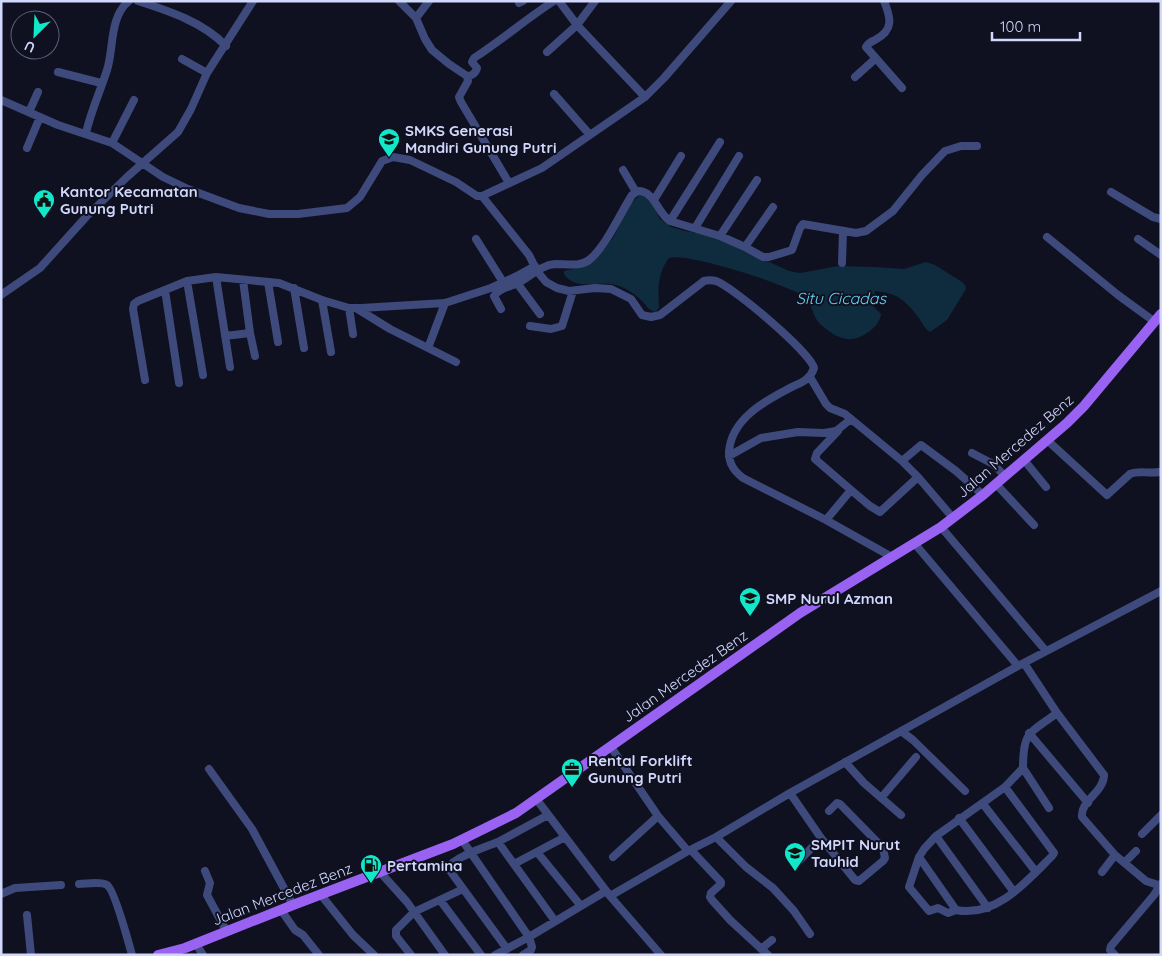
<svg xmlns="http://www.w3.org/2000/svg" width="1162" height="956" font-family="Quicksand,sans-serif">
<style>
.water{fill:#0f2c3f}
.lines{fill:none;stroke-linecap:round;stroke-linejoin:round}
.minor{stroke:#3e4a7c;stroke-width:8}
.major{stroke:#9962f3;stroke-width:10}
.labels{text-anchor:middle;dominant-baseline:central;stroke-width:4;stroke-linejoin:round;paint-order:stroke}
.poi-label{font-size:15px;font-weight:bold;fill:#d2d7fc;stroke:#0f1020;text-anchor:start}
.street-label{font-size:15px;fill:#d2d7fc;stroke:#0f1020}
.water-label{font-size:16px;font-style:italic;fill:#68d5f3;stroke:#0f1020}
</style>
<rect width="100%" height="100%" fill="#0f1020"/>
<!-- water -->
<path class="water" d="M640,195L646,197L652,204L660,219L671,227L685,231L709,235L789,271L800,273L838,266L875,267L904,269L926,262L935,265L962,282L965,285L966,289L947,320L930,332C924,328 922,322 918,317C905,299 896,293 875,291L873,306L881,314C880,327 860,341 847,339C837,338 827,330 820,324C812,316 812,301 802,295C784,284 687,252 669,258C657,274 658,289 659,308L655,312C647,310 646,304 640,299C632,292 623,286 612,284C595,281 576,291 564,274V271L581,267L602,251L613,238L630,204Z"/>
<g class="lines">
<!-- minor -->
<path class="minor" d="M138,1C169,11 203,22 226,46
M399,1L416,18
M429,1L416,18L425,39L432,50L449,64L467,76
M559,1L577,25L645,97
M884,1C891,18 894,30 875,40C871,42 869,42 866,47L902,88
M519,3L523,1
M547,52L577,25L595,1
M182,59L207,73
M58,72L101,83
M467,76C472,76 476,73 477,68L472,62L474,58C502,40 526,19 554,1
M467,76L468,81L459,97L461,102L509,183
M855,77L875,59
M554,94L590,135
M1,100L58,125L112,143L163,177L188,189L239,208L269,214H298L347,208L360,197L382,161L393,157L410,160L456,182L477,196H482L529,255L537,271L546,282L557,288L569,291L595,288L611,289L631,299L642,315L651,317L660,315L704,281C708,280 712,280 716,281C733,287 810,352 814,368C810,381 799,383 788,389C763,402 731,420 729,452C729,464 734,471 743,478L826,520L892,557
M29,112L38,92
M86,133C91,111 100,92 107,70C114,49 109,17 129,1
M112,143L134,100
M27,148L40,117
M623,170L636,192
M1111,192L1153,217L1161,219
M482,196L542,168L645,97L664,78L731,1
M654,200L681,156
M670,221L720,142
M695,228L739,156
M720,236L757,180
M1047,237L1118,295L1155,322
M476,239L503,282
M1138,239L1161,255
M745,247L773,207
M842,263L843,231
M216,277L230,367
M243,280L250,333L255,356
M187,281L203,375
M268,282L278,342
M517,283L540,314
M294,288L304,348
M165,290L179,383
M1,295L40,268L86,217L127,177L178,132L191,109L207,73L253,1
M322,300L331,352
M349,308L353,334
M356,308L390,329L456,362
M501,309L494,296C499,288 509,287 518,283C530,277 541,265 555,264C567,264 580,267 589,260C605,248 621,212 632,195L638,191C655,191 657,213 670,221L720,236L745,247L763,257H769L792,250L800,228L803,224L856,233L866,231L893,211L922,175L945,151L961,146H977
M530,326L551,329L562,326L573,291
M225,336L250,333
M428,348L445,303
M810,377L826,404L830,408L845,414L902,461L918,477L953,518
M145,380L133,309L134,304L138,301L187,281L216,277L279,283L322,300L349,308H361L445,303L491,288L517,276L535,266
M1047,440L1107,495L1130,474C1139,470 1150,474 1159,472
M972,453L993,464L1005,476
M729,456L761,438L798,432L824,433L836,431L851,419
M1024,460L1046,487
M902,461L921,445L956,471L983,495
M996,484L1034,525
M851,490L870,506L880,512L918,477
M826,520L851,490L815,459L817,453L838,431
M941,527L1046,651
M915,544L1018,666
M1024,663L1057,713L1104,775C1104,792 1080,801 1082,817L1115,855L1146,881L1161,886
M901,731L913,740L965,791
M1029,733L1088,803
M611,747L658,816L688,851
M845,762L864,783L901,815
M1023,768L1049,808
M209,769L252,829L293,905
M790,793L821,838L855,880L859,881L883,861L885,858L883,848L840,804L837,803L829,811
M881,798L916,757
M537,800L610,896L661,955
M983,804L1036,872
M548,815L498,842L555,921
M959,818L1014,892
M1142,834L1161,815
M936,836L988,908
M716,837L746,867L773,888L794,911L810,934
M462,840L529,937L532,947L531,950L523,955
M498,842C486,847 454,857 448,868L507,949
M691,850L721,882V884L711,893L710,897L712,900L730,920L768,955
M537,852L581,906
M613,857L658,816
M919,857L956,910C996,918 1027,881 1052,856L1054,853L1005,787
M799,861L821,838
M1125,862L1136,851
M514,864L565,837
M205,871L210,883L207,895L227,932
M380,872L407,902L445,955
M1102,872L1115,855
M79,884C86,884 101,881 107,885C114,889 129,944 132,955
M1,894L15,888L61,885
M321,895L353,935L374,955
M610,896L688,851L716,837L790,793L1018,666L1161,591
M440,900L481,955
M281,910L295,930L303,935L319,955
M956,910L948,913L938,908L929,911L909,887L919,857L924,849L936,836L1005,787L1023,768C1023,731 1029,734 1057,713
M27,915L31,955
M196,944L203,955
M761,949L772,940
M411,955L396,936V930L414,912L463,889
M495,955L529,937L606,891
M1115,955L1110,950L1111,946L1154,895L1161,884"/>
<!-- major -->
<path class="major" d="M158,955L185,948L293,905L453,844L516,813L800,613L941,527L983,495L1067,423L1084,406L1161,314"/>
</g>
<!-- icons -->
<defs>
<g id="school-pin" transform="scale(1.125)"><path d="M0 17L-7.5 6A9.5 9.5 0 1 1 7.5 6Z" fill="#12e7c9" stroke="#0f1020"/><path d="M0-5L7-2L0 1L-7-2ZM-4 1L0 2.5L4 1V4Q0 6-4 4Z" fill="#111"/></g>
<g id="civic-pin" transform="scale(1.125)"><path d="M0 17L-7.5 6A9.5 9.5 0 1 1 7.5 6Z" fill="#12e7c9" stroke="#0f1020"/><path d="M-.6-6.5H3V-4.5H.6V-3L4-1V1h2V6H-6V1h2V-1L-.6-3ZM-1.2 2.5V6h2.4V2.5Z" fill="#111"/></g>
<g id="office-pin" transform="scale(1.125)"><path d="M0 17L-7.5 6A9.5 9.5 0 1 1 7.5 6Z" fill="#12e7c9" stroke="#0f1020"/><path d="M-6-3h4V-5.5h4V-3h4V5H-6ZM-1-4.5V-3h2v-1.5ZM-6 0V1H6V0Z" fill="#111"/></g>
<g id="fuel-pin" transform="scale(1.125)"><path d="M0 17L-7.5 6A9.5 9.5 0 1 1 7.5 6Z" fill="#12e7c9" stroke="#0f1020"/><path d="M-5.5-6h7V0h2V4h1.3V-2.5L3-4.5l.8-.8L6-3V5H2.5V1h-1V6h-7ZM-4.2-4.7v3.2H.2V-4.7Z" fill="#111"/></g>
</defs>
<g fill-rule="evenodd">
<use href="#school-pin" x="389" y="139"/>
<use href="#civic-pin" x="44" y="200"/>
<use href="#school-pin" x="750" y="598"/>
<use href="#office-pin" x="572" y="769"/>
<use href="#school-pin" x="795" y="853"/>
<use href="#fuel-pin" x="371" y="865"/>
</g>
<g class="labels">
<!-- poi labels -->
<g class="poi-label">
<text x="405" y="130">SMKS Generasi<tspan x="405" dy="17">Mandiri Gunung Putri</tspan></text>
<text x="60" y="191">Kantor Kecamatan<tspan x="60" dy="17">Gunung Putri</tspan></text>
<text x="766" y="598">SMP Nurul Azman</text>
<text x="588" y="760">Rental Forklift<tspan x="588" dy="17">Gunung Putri</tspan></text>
<text x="811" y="844">SMPIT Nurut<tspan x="811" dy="17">Tauhid</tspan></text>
<text x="387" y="865">Pertamina</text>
</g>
<!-- street labels -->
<g class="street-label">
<text transform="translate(1015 446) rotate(-41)">Jalan Mercedez Benz</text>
<text transform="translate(685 676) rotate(-35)">Jalan Mercedez Benz</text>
<text transform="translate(282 894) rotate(-21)">Jalan Mercedez Benz</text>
</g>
<!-- water labels -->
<g class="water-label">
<text x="841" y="298">Situ Cicadas</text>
</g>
</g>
<!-- border -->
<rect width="1162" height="956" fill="none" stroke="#d2d7fc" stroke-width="5"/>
<!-- north arrow -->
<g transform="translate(35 35) rotate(204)"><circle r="24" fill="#0f1020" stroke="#5d6078"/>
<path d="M0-4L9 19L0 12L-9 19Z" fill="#12e7c9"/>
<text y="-8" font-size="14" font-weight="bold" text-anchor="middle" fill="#d2d7fc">U</text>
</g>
<!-- scale -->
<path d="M992 32v8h88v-8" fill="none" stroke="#d2d7fc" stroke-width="2.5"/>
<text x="1000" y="32" font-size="15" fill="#d2d7fc" stroke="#0f1020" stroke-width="4" paint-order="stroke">100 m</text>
</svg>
